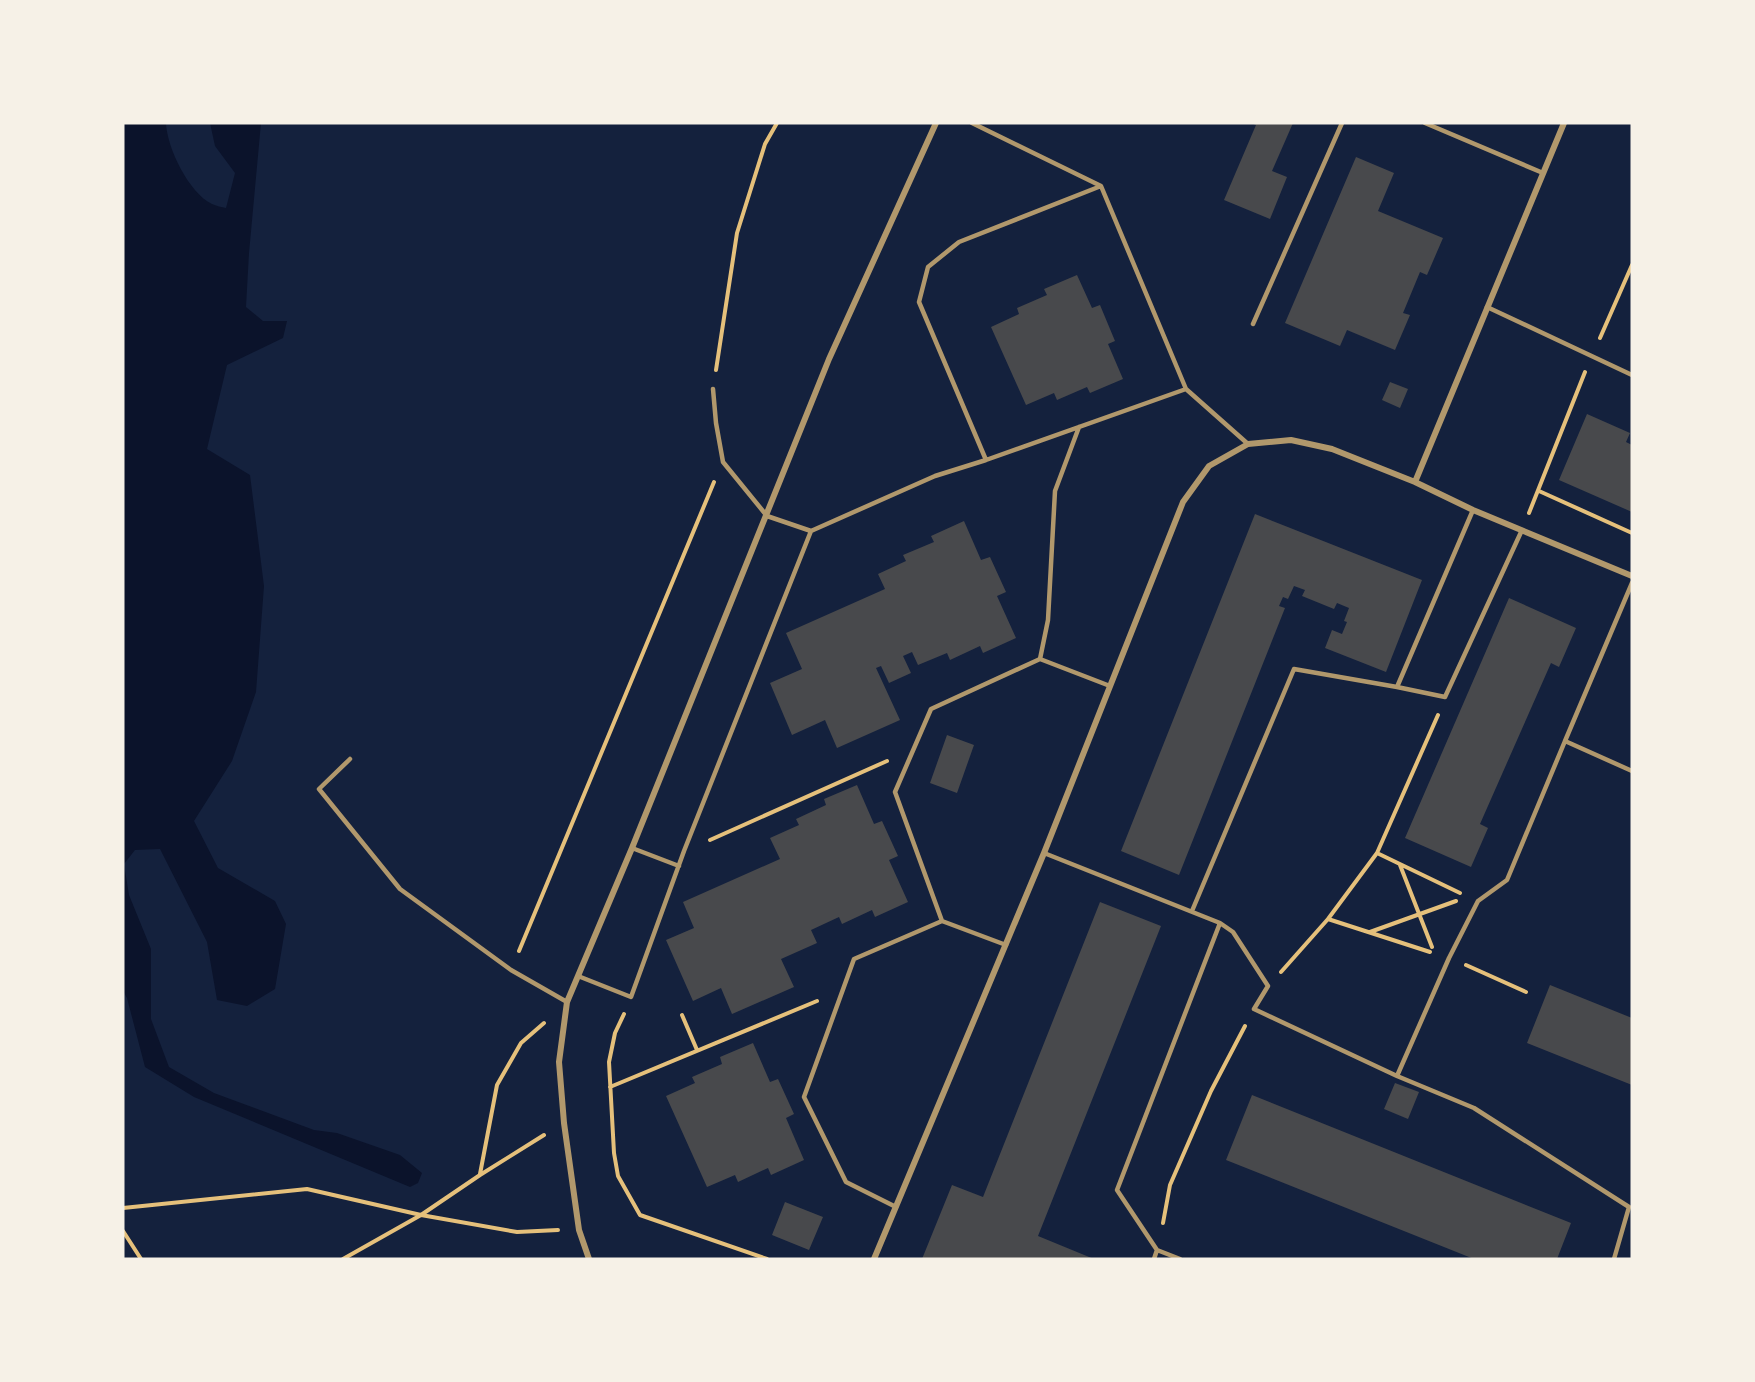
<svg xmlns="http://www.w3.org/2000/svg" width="1755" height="1382" font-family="Commissioner,sans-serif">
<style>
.water{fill:#0b132b}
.building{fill:#48494c}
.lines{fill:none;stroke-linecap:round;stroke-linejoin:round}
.path{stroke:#e5c07b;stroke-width:4}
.service{stroke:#b1986c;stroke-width:4.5}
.minor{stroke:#b1986c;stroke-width:6}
</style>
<rect width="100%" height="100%" fill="#14213d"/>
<!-- water -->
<path class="water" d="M123,123H166C167,148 189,193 212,204C216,206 222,207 226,208L235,173L215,146L210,123H261L249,253L246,307L263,321H287L283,338L227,365L207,449L250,475L264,586L256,692L232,761L194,821L218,868L275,901L286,924L275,989L247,1006L217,1000L207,942L160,849L135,850L124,864L129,895L151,949V1019L169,1067L214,1093L314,1130L337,1133L400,1155L422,1173L418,1183L410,1187L194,1097L145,1067L127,998L123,991Z"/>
<!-- building -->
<path class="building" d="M1251,123H1293L1272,171L1287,177L1270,219L1224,200L1256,125Z
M1356,157L1394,173L1378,211L1443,238L1427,275L1420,272L1403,313L1410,315L1395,350L1347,330L1340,346L1285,323Z
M1077,275L1092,308L1100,305L1115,341L1108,344L1123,379L1090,393L1087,387L1057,400L1054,393L1026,405L991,327L1019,314L1017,308L1047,295L1044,289Z
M1390,382L1408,389L1400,408L1382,400Z
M1587,414L1630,433L1626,442L1632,445V512L1559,480Z
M1255,514L1422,580L1386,672L1325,648L1332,630L1342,634L1347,622L1344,621L1349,608L1337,603L1334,609L1302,596L1305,590L1294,586L1288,599L1283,597L1279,606L1285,608L1179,875L1121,851Z
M964,521L981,560L990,557L1006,592L997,596L1016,638L983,653L980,646L950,660L947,653L918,665L912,652L903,656L911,673L889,683L881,666L876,668L900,720L837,748L825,720L792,735L770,683L802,669L786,633L885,589L878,574L906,561L903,555L934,542L931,536Z
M1509,598L1576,628L1559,667L1551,663L1480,824L1488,828L1471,867L1405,838Z
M947,735L974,745L957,793L930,783Z
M857,785L874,824L882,821L898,856L889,860L908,902L875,917L872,910L842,924L839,917L811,930L817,943L781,959L794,987L732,1014L721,988L693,1001L666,940L694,928L683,902L780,859L770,838L799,825L796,819L826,805L824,799Z
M1100,902L1161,926L1038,1236L1094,1259H922L952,1185L983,1197Z
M1550,985L1632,1018V1085L1527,1043Z
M753,1043L770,1082L778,1079L794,1114L786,1118L804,1160L771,1175L768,1168L738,1182L735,1175L707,1187L666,1096L695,1083L692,1077L722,1064L720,1057Z
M1395,1083L1419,1092L1408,1119L1384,1109Z
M1252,1095L1571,1223L1557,1259H1474L1226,1160Z
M785,1202L823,1217L809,1250L772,1235Z"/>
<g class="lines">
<!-- path -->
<path class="path" d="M1600,338L1632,265
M716,370L737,233L765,144L777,123
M1539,491L1632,533
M1529,513L1585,372
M710,840L887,761
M1377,853L1460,893
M1400,865L1432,947
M1328,919L1430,952
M1370,932L1456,901
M519,951L714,482
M1466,965L1526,992
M1281,972L1328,919L1377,853L1438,715
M624,1014L615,1033L609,1062L614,1153L618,1176L640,1215L767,1259
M682,1015L697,1050
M610,1087L817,1001
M480,1174L497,1085L521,1043L544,1023
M123,1208L307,1189L421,1215L517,1232L558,1230
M1163,1223L1170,1185L1211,1091L1245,1026
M123,1231L141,1259
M343,1259L421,1215L480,1175L544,1135"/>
<!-- service -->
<path class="service" d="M972,123L1101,186L1186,389
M1425,123L1543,173
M1487,307L1632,375
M1253,324L1342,123
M713,389L716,423L723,462L767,516L811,531L935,476L986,460L1186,389L1248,444
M986,460L919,302L928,267L959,242L1101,186
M1632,583L1565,741L1632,771
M1040,659L1110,686
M1397,687L1445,697L1522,530
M1565,741L1507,880L1478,901L1449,958L1397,1076L1474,1108L1629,1207L1614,1259
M350,759L319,789L400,889L511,970L567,1002
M632,848L679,866
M1044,853L1220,923L1233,932L1268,986L1254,1009L1397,1076
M1192,911L1294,669L1397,687L1473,510
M942,921L1006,945
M578,976L631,997L684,851L811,531
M896,1207L846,1182L804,1097L854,959L942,921L895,792L931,709L1040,659L1048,620L1055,491L1079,427
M1154,1259L1157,1250
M1180,1259L1157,1250L1117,1190L1220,923"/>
<!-- minor -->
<path class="minor" d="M1415,482L1564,123
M589,1259L579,1230L564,1123L559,1062L567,1002L632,848L829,359L936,123
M874,1259L1044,853L1183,502L1209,466L1248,444L1291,440L1332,449L1415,482L1473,510L1632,576"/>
</g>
<!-- border -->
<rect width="1755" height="1382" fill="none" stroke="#f6f1e7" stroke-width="249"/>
</svg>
